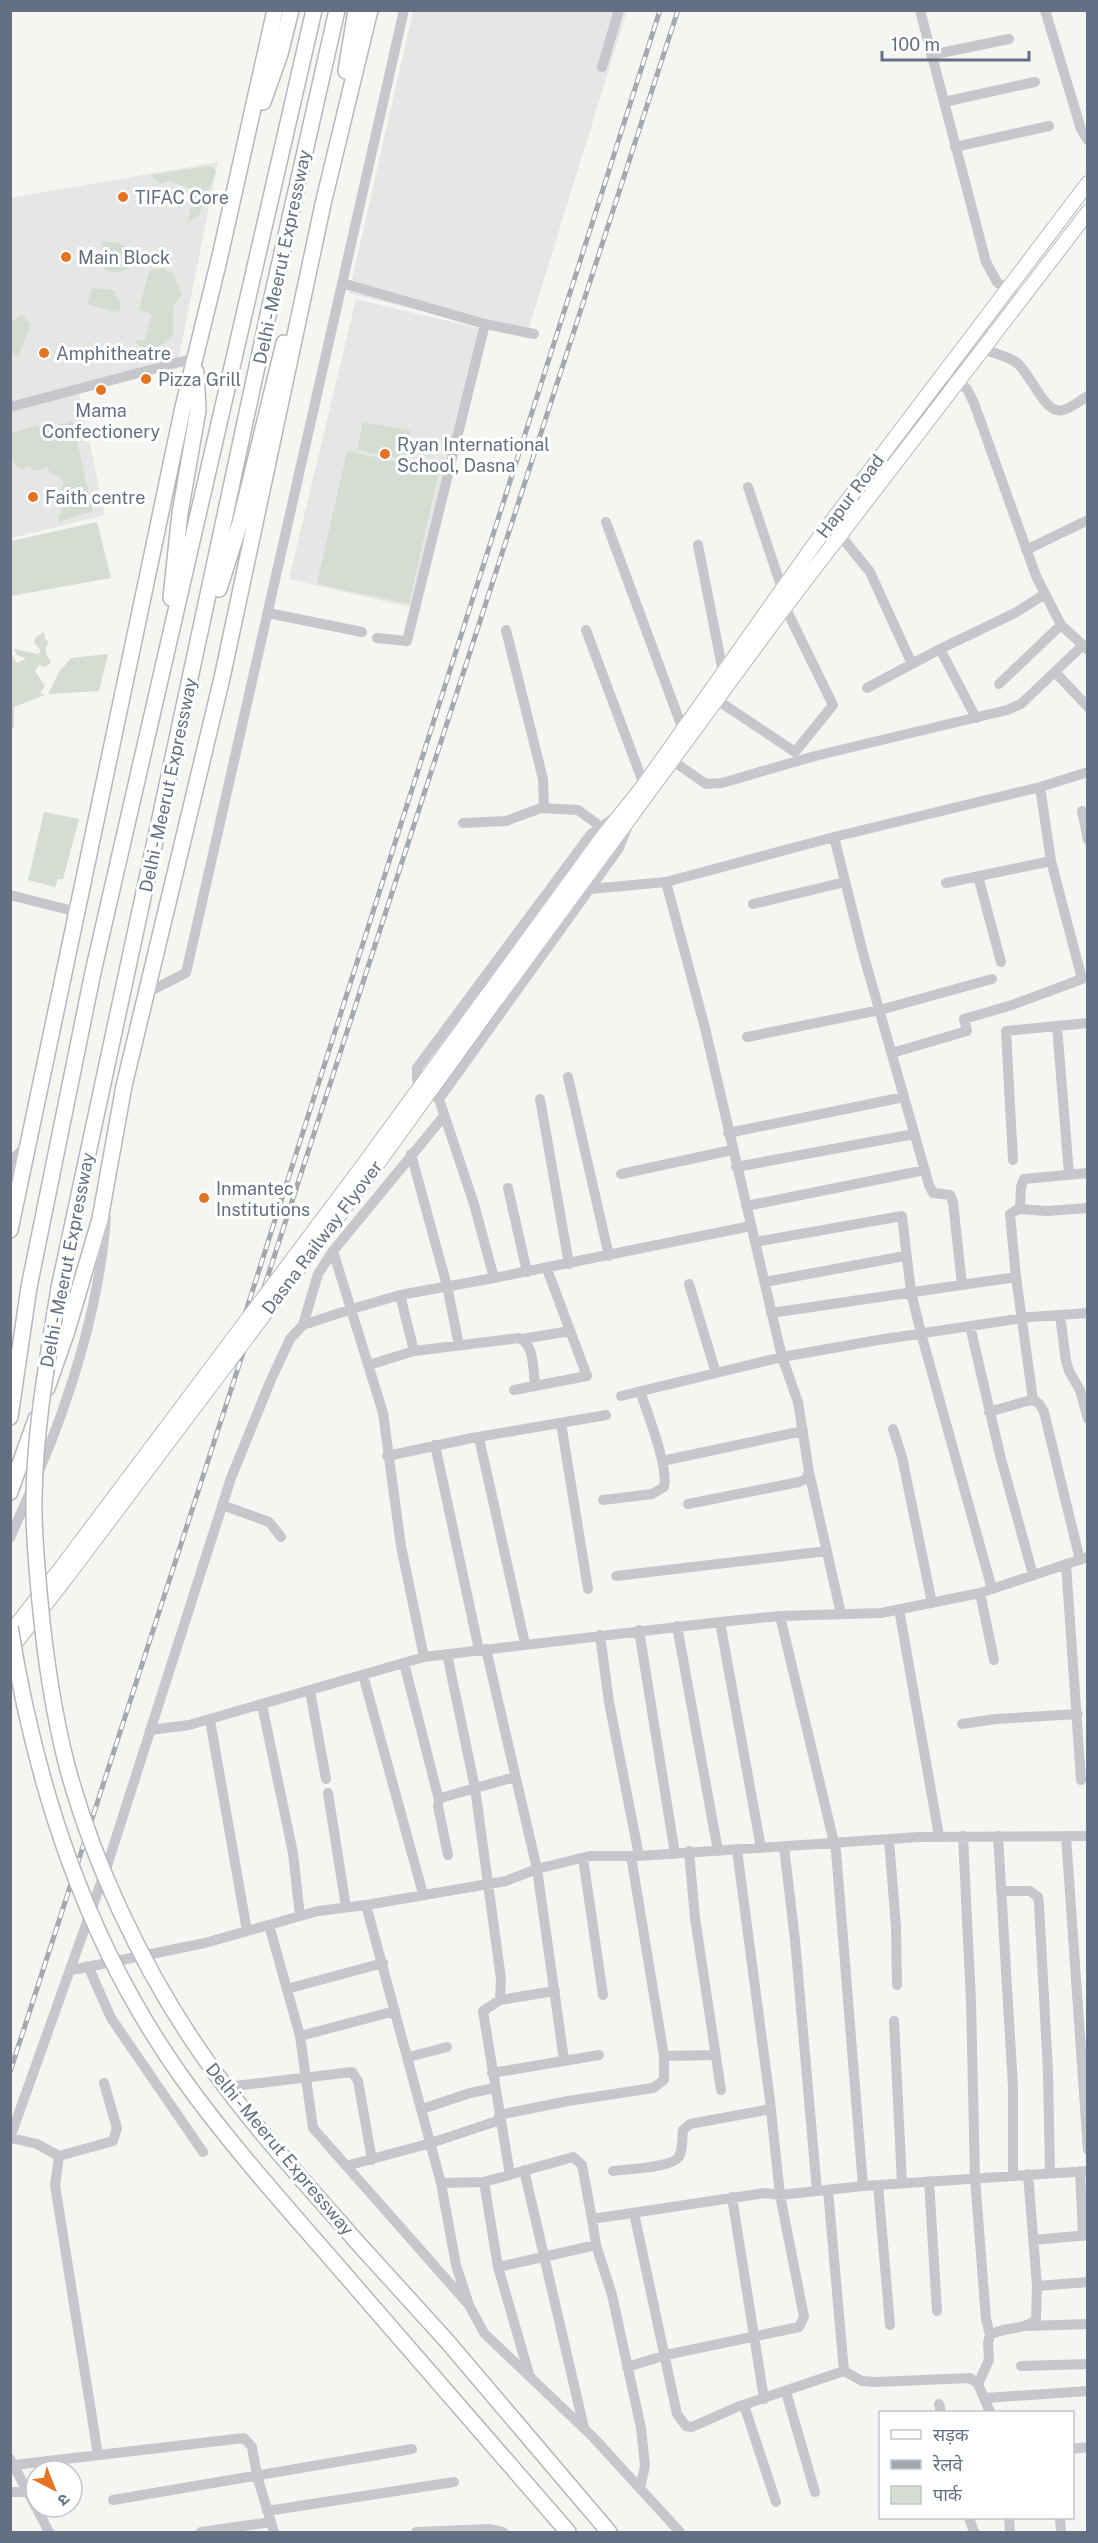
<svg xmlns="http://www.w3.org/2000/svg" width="1098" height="2543" font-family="'Public Sans','Noto Sans Devanagari',sans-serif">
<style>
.built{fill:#e5e6e5}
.green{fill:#d5dcd2}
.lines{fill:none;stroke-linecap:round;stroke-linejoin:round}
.major-casing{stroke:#b5b8bd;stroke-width:16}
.highway-casing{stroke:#b5b7bb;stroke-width:18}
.minor{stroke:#c5c7cb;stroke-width:10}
.major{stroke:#fff;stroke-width:14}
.highway{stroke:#fff;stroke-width:15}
.rail-casing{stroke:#a5a8af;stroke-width:5}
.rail{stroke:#fff;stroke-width:3;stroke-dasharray:9;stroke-linecap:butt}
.major-bridge-casing{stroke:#b5b8bd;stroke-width:16;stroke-linecap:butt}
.highway-bridge-casing{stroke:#b5b7bb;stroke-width:18;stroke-linecap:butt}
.major-bridge{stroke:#fff;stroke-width:14}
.highway-bridge{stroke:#fff;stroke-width:15}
.poi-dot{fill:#e57322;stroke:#fff;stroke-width:2}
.labels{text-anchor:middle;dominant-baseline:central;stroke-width:6;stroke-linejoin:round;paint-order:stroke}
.poi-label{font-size:18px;fill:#646f83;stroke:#fff;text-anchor:start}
.street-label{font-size:18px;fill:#646f83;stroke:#fff}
</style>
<rect width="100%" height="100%" fill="#f5f5f1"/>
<!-- built -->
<path class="built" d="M413,11H627L526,337L349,293Z
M218,162L177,366L79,393L105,515L11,538L10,198Z
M356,299L481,329L413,608L289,579Z"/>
<!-- green -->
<path class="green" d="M210,166L216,171L199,215L188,223L192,201V189L170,181L159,184L151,175Z
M103,242L119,243L134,250L129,268C116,275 109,273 97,264Z
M163,268L173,273L182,295L173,306V335L164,343L146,352L135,341L145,340L152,314L139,310L149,271Z
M92,288L115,290L114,296L119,297L117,301H121L120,310L115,312L87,304Z
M22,315L31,324L18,357L11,350V322Z
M72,421L93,511L59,522L58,516L62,513L60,499L65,495L61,488L64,482L58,476L51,474L47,467L41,470H33L29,465L23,469L18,468L11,459V433L35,426L47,428Z
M363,422L411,431L405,459L357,450Z
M347,451L439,471L409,604L317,584Z
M97,522L111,578L11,596V541Z
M44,632L45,639L49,642C43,650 46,654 51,662L46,667L39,665L35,671L45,686L40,693L45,695L14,707V727L11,729V654L17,663L26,659L17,655L14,649L38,654L41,651L34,642L36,637Z
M108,654L99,691L48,694L59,672L71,658Z
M44,812L79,819L63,879H58L55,887L28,880Z"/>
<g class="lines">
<!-- major casing -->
<g class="major-casing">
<path id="major" d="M488,994L601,839L644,785L813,546L1088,183
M496,1000L781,612L1088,212
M10,1633L61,1568
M10,1650L69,1574"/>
</g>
<!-- highway casing -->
<g class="highway-casing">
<path id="highway" d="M346,71L356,10
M263,102L280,54L291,10
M219,589L240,523L284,343
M171,598L180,513L198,410L196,372
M10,1230L183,407L220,256L275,10
M59,1288L270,306L337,10
M47,1388L67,1331L100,1219L124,1086L222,678L323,204L370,10
M10,1417L29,1287L93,972L314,10
M10,1492L36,1419
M357,2242L446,2340L609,2532
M334,2262L568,2532"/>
</g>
<!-- minor -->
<path class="minor" d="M920,10L986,262L997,282L1006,290
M1045,10L1081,129L1088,140
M931,55L1009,39
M602,67L619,10
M944,102L1035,82
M955,147L1049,126
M342,283L485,324L407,641L377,638
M485,324L534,334
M982,349C994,353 1008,356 1017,363C1032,375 1045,416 1063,410C1072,408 1080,400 1088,396
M944,372L967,389L974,403L1036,576L1061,625L1087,649
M10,407L195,358
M748,487L782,589
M606,522L683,730
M840,535L870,572L912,664
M698,545L723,672
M1026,550L1088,520
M268,613L362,632
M506,630L543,779L544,808
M586,630L644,785
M940,649L976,718
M1055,672L1088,707
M999,684L1061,625
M867,688L940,649L1015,613L1045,594
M717,700L795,752L833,705L785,607
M673,761L706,784L722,783L815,756L1007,710L1021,704L1083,645
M1082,811L1088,840
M463,823L506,821L541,808L578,810L600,826
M834,837L863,953L929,1185L933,1193L950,1195L953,1202L962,1285
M978,876L1001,962
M666,882L705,1028L782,1357L798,1402L809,1472L806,1479L799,1482L688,1504
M946,883L1051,861L1040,787
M590,889L666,882L834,837L1040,787L1088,772
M10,895L77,912
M753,904L845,882
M146,993L186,973L404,10
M1057,1026L1069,1174
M747,1037L880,1010L992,979
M892,1053L967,1031L964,1019L1012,1005L1082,979L1051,861
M568,1077L609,1256
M439,1099L417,1080V1068L591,834L615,817
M540,1099L569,1264
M728,1133L904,1097
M411,1154L447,1286L459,1345
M1013,1160L1006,1031L1088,1023
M736,1167L914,1134
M10,1174L16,1156L28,1144
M621,1174L732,1150
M508,1188L527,1272
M746,1206L925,1170
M1019,1209L1047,1211L1088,1208
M755,1242L902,1216L911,1292L921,1333L992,1589
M333,1251L383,1413L401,1546L424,1657
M494,1278L751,1226
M765,1282L905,1256
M689,1284L716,1373
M400,1295L414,1351
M771,1313L1016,1277
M1060,1315L1066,1361L1069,1371L1080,1390L1088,1419
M303,1325L318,1274L333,1251L444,1116
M970,1326L1000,1455L1033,1575
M522,1339L570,1331
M369,1365L414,1351L519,1338C535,1344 533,1371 535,1386
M514,1390L587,1376L547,1269
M621,1396L782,1357L878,1340L1030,1317L1088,1313
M1033,1400L1016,1277L1010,1214L1020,1208L1021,1187L1024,1179L1088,1173
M989,1412L1027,1401C1037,1399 1040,1404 1044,1412L1080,1560
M561,1423L588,1589
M893,1429L902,1457L932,1603
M479,1438L525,1644
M435,1445L479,1650
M387,1456L472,1438L606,1415
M662,1461L803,1431
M809,1472L841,1614
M37,1476C71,1397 100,1303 106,1217
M603,1500L652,1494L664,1487C669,1468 647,1412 640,1391
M222,1505L269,1522L281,1537
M10,1538L31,1490
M1066,1564L1081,1780
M616,1576L827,1551
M980,1593L994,1660
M899,1609L939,1836
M780,1616L836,1851L863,2186
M720,1622L761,1848
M677,1626L718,1851
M639,1630L675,1854
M600,1635L609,1702L639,1856
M486,1649L537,1869L564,2060
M447,1654L475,1788L501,1979L500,2000L483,2011L510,2175
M404,1663L439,1800
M363,1675L423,1894
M310,1691L326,1779
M262,1705L293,1853L300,1916
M210,1720L247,1931
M962,1724L996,1719L1078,1714
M150,1730L189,1725L424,1657L720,1622L780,1616L881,1613L980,1593L1088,1557
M328,1793L346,1907
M963,1836L971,2001L975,2178L986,2319L990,2335
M998,1836L1013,2087V2175
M1066,1836L1088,2150
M889,1840L896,1927L897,1985
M784,1847L795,1940L817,2191
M689,1851L695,1918L721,2090
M448,1855L438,1806L439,1800L444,1797L515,1777
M583,1858L603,1995
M1001,1891H1030L1038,1897L1039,1904L1048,2072L1050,2173
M366,1905L441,2183L484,2182L573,2157L582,2165L592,2219L765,2193L780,2195L863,2186L1088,2171
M269,1925L300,2036L313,2128L469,2305
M88,1966L111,2018L203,2152
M72,1970L205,1943L318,1911L366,1905L506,1881L537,1869L589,1856H639L919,1837L1088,1836
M287,1989L383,1963
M500,2000L555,1991
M894,2021L902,2183
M300,2036L395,2011
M664,2056L715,2055
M409,2057L447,2047
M492,2073L599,2055
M235,2086L352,2072L358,2081L372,2160
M422,2109L470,2093L495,2088
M499,2115L568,2101L653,2088L664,2080V2056L631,1856
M10,2138L107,1866L231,1478L270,1382L290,1339L303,1325L352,1309L400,1295L494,1278L474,1204L439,1099L619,848L627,828
M11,2138L37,2144L59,2156L113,2141L117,2128L104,2083
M59,2156L55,2185L98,2455
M346,2166L431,2143L500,2120
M524,2170L584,2428
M613,2171C626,2169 669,2168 678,2158C683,2152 682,2138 683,2130L690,2124L771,2109
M1080,2171L1083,2236
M929,2181L937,2311
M484,2182L498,2267L529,2374
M441,2183L456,2265L469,2305L484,2333L594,2438L680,2532
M878,2185L890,2325
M732,2197L764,2399
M634,2213L677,2414L686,2426L692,2427L737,2407L844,2371L828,2190
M592,2219L596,2245L612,2295L641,2428L645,2466L640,2488
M1033,2240L1088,2235
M498,2267L596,2245
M1037,2286L1088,2282
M1029,2326L1088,2324
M1021,2366L1088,2364
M627,2367L666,2355L799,2327L804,2317L780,2195L770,2101L737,1850
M844,2371L862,2381L875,2382L970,2378L978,2384L990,2412
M978,2384L989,2360L988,2343L990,2335C1005,2326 1022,2331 1036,2320L1037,2286L1028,2174
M786,2392L815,2492
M985,2398L1088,2391
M939,2404L941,2412
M744,2405L776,2502
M1072,2449L1088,2447
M10,2459L36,2507
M14,2465L244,2438L252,2447L257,2476L274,2532
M10,2492H28
M113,2500L412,2449
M36,2507L49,2532
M267,2511L454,2482
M969,2518L974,2532
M1009,2518L1010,2532
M1060,2518L1061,2532
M201,2532L271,2522
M416,2532L490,2529L503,2532"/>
<!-- major -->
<use href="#major" class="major"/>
<!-- highway -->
<use href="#highway" class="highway"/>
<!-- rail casing -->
<g class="rail-casing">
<path id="rail" d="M233,1352L660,10
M10,2072L678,10"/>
</g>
<!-- rail -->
<use href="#rail" class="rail"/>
<!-- major-bridge casing -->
<g class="major-bridge-casing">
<path id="major-bridge" d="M61,1568L364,1164L488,994
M69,1574L373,1170L496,1000"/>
</g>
<!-- highway-bridge casing -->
<g class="highway-bridge-casing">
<path id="highway-bridge" d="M59,1288C48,1357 35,1427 34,1497C33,1532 37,1567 40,1602C45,1655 53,1710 66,1762C91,1858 141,1965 197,2047C244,2117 302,2179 357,2242
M10,1627C36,1788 86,1942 181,2076C228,2142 282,2202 334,2262"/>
</g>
<!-- major-bridge -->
<use href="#major-bridge" class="major-bridge"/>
<!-- highway-bridge -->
<use href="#highway-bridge" class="highway-bridge"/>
</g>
<!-- markers -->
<g class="poi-dot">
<circle cx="123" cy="197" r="6"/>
<circle cx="66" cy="257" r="6"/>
<circle cx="44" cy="353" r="6"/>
<circle cx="146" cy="379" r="6"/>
<circle cx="101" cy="390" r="6"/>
<circle cx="385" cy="454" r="6"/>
<circle cx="33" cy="497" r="6"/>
<circle cx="204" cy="1198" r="6"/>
</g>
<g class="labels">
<!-- poi labels -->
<g class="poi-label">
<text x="135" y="197">TIFAC Core</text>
<text x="78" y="257">Main Block</text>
<text x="56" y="353">Amphitheatre</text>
<text x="158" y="379">Pizza Grill</text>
<text x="101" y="410" text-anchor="middle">Mama<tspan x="101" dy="21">Confectionery</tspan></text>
<text x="397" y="444">Ryan International<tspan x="397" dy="21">School, Dasna</tspan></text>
<text x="45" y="497">Faith centre</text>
<text x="216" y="1188">Inmantec<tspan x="216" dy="21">Institutions</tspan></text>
</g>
<!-- street labels -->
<g class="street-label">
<text transform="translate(282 257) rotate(-78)">Delhi - Meerut Expressway</text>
<text transform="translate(850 496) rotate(-53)">Hapur Road</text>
<text transform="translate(168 785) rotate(-78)">Delhi - Meerut Expressway</text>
<text transform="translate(322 1237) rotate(-53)">Dasna Railway Flyover</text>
<text transform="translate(67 1260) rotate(-79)">Delhi - Meerut Expressway</text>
<text transform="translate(280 2149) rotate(50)">Delhi - Meerut Expressway</text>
</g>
</g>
<!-- border -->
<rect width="1098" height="2543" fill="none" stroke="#646f83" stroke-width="24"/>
<!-- legend -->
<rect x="879" y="2411" width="195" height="108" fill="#ffffff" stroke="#c1c5cd" stroke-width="1.5"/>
<rect x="891" y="2430" width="30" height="9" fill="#ffffff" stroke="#c1c5cd" stroke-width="1.5"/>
<text x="933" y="2441" font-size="18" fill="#646f83">सड़क</text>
<rect x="891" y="2460" width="30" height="9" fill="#a5a8af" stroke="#c1c5cd" stroke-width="1.5"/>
<text x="933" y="2471" font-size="18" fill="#646f83">रेलवे</text>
<rect x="891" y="2486" width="30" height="18" fill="#d5dcd2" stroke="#c1c5cd" stroke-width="1.5"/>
<text x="933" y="2501" font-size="18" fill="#646f83">पार्क</text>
<!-- north arrow -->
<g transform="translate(54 2489) rotate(138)"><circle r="28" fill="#ffffff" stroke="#c1c5cd" stroke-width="1.5"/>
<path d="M0-4.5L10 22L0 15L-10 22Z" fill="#e57322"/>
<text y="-9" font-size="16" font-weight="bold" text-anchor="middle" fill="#646f83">उ</text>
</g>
<!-- scale -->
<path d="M882 51v9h147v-9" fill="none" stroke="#646f83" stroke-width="3"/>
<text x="891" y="51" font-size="18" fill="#646f83" stroke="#ffffff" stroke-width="4.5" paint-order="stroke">100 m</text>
</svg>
